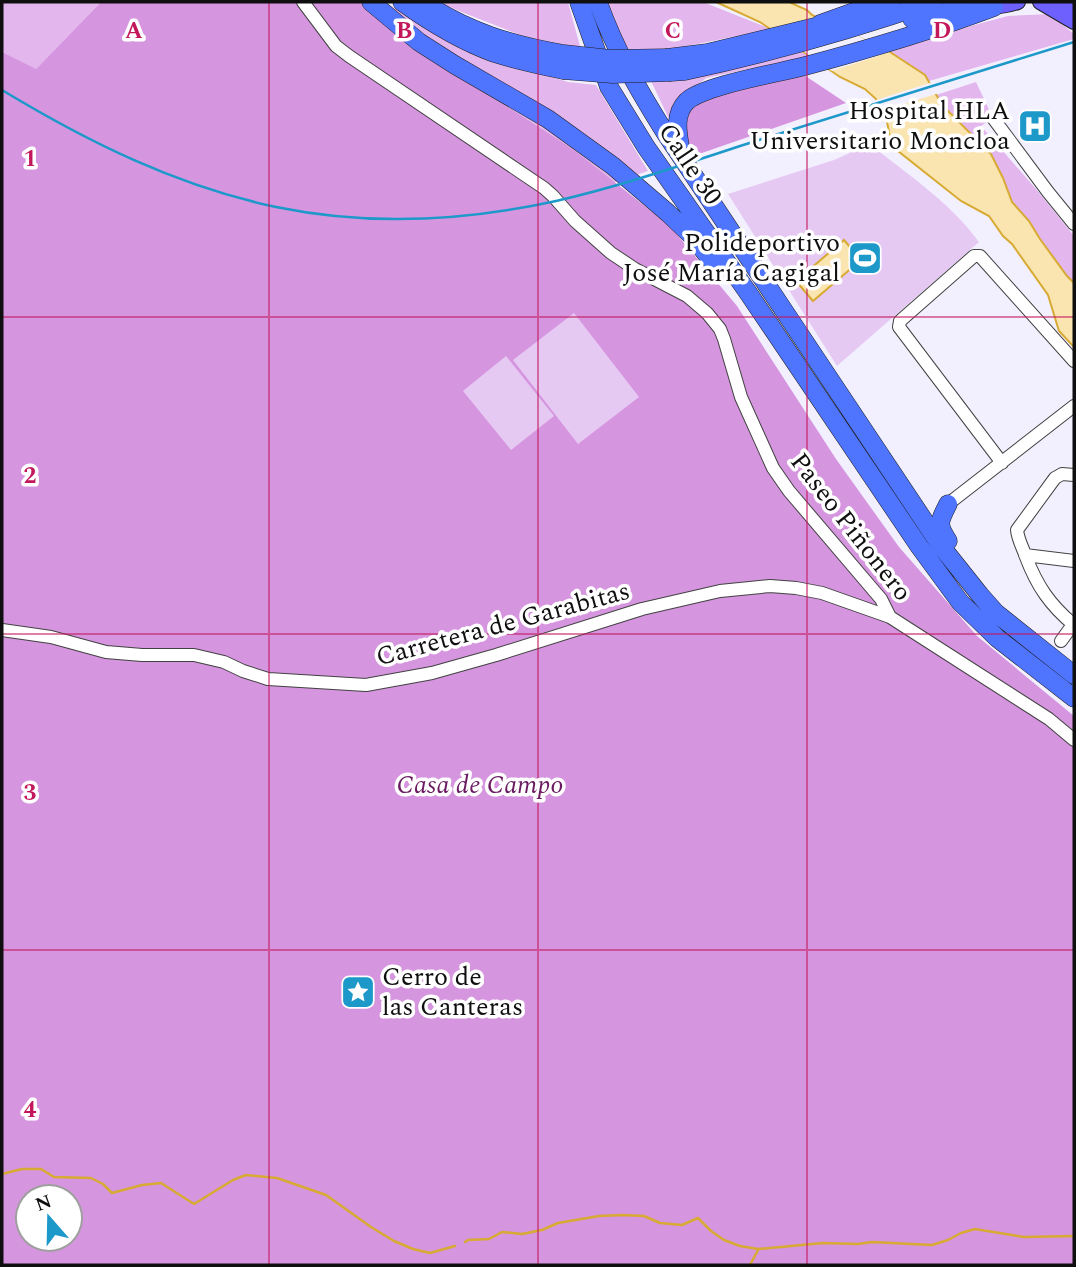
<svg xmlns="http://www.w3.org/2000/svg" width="1076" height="1267" font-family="Spectral,serif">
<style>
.green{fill:#e3b6ed}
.forest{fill:#d695df;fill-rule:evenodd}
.pitch{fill:#e6c9f3}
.water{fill:#fae5b1;stroke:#d7aa33;stroke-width:2}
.pier{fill:#f2f0ff}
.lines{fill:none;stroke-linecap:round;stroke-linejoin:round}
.stream{stroke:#d7aa33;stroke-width:2.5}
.minor-casing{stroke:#424242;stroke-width:14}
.major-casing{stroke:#202020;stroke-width:16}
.highway-casing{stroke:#202020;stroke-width:19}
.minor{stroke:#fff;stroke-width:12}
.major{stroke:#6e60ff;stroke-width:14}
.highway{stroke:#4f74fe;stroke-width:18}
.rail{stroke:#1c98c9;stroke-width:2.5}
.highway-bridge-casing{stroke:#202020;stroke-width:19;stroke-linecap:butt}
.highway-bridge{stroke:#4f74fe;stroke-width:18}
.grid{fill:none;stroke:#c2185b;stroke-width:2;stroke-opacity:0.55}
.labels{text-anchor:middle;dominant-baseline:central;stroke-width:7;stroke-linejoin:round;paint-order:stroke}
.poi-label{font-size:26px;fill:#0f0f0f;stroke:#fff;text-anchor:end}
.street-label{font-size:26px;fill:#0f0f0f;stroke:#fff}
.park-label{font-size:26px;font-style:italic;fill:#6b1a61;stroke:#fff}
.grid-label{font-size:23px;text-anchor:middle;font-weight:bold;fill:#c2185b;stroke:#fff;stroke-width:7;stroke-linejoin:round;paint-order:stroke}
</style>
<rect width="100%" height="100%" fill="#f2f0ff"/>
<!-- green -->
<path class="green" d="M2,2H101L35,70L2,52Z
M379,2H385L423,27L496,60L568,82L596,85L648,171L609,184L570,147L481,89Z
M436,2H568L581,50L520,35Z
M607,2H703L771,29L658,52H627Z
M1050,14L1074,34V39L929,81L925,75L890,52L922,39L1008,16Z
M802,50L811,56L706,78L682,99L671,123L651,81Z
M976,82L993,118L981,126L1036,189L1074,236V283L1067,276L1040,239L1029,221L1012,202L1003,178L964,126L942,105L936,95Z"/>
<!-- forest -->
<path class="forest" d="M101,2H362L416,47L570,147L669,225L737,306L836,459L899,547L977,636L1074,716V1265H2V52L36,69ZM28,1197H70V1239H28Z
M801,73L846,103L699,154L687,143L686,118L696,104L716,95Z"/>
<!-- pitch -->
<path class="pitch" d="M870,144C908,175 950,202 979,242L837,366L728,194L834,160Z
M574,313L639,397L578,444L513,360Z
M506,356L554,416L511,450L463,391Z"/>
<!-- water -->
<path class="water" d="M716,2H789L807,10L812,15L890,52L925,75L942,105L991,154L1003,178L1012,202L1029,221L1040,239L1067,276L1074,283V347L1059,331L1048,295L1012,244L1003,236L989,216L961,201L898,151L890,137L887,122L876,99L865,89L840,77L760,22Z
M844,240L861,260L813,301L796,281Z"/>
<!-- pier -->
<path class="pier" d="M819,16L890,52L832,71L771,29Z
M933,82L939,93L878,112L873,101Z"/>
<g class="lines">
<!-- stream -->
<path class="stream" d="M2,1174L22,1169H41L54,1177L91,1178L103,1184L112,1193L142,1185L161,1183L194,1204L233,1180L246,1175L277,1178L326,1195L371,1227L394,1241L413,1249L430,1253L455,1246
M465,1242L468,1240L489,1239L502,1232L522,1234L542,1230L558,1223L599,1216L623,1215L644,1216L660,1223L682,1225L698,1218L711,1231L724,1240L740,1246L758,1249L823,1243L858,1244L872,1242L932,1245L948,1240L961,1233L975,1229L1024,1237L1074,1236
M750,1265L758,1250"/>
<!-- minor casing -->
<g class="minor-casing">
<path id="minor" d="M303,2L336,46L349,56L544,188L553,196L575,221L611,253L635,269L687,296L707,313L720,329L724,339L741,397L773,468L789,491L881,599L890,617L1049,719L1074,740
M993,118L1048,192L1074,224
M1002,463L899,327L900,321L974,256H980L1074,361
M1074,475L1062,474L1055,478L1017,530C1018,540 1023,548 1026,557C1037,586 1050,605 1074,625
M948,504L1074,406
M1025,555L1074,561
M2,630L51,637L106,652L142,655H194L224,662L243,671L268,679L366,685L432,673L496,655L642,609L720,591L770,586L796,588L822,593L890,617
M1061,641L1074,623"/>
</g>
<!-- major casing -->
<g class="major-casing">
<path id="major" d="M980,2C992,9 1005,6 1018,2
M1040,2L1074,22
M1062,2L1074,11"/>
</g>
<!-- highway casing -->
<g class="highway-casing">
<path id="highway" d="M371,2L419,42L455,65L548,119L613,166L668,213L693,237L712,261
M402,2C430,22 461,41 494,53C516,60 540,65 563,70
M423,2C468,32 512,45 564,54
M579,2L609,87L646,147L749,294L919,546L960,602L997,638L1074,698
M598,2C615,50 639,91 666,134L941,546L980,595L996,613L1074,675
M912,19L967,7
M820,24L862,9L890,2
M667,58L707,53L831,23
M671,72L685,71C769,53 851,30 932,2
M681,152C678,134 673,115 687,101C705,85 779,73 805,66C869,49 933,30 994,7
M948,541C937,524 939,522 948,504"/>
</g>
<!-- minor -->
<use href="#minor" class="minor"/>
<!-- major -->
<use href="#major" class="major"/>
<!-- highway -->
<use href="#highway" class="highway"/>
<!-- rail -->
<path class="rail" d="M2,90C88,142 177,186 276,207C368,226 465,221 556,201C626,185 693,161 762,139C866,106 970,74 1074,42"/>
<!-- highway-bridge casing -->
<g class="highway-bridge-casing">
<path id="highway-bridge" d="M564,54L610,59L667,58
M563,70L613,74L671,72"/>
</g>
<!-- highway-bridge -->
<use href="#highway-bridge" class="highway-bridge"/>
</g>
<!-- grid -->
<path class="grid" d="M269,2V1265M538,2V1265M807,2V1265M2,317H1074M2,634H1074M2,950H1074"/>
<!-- icons -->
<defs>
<g id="hospital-square" transform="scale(1.75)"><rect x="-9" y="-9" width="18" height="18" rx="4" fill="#1c98c9" stroke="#fff"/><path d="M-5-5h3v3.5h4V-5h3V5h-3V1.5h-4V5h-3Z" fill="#fff"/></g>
<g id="stadium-square" transform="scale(1.75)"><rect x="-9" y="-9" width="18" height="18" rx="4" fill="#1c98c9" stroke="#fff"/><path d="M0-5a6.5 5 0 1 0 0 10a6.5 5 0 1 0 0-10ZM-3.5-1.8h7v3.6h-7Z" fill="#fff"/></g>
<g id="sight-square" transform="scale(1.75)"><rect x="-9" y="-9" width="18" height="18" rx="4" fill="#1c98c9" stroke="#fff"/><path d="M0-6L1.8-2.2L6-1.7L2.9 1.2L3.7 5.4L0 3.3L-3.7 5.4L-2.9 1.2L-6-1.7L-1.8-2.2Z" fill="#fff"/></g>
</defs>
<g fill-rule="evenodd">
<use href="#hospital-square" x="1035" y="126"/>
<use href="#stadium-square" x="865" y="258"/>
<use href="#sight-square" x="358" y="992"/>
</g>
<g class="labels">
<!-- poi labels -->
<g class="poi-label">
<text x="1010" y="111">Hospital HLA<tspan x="1010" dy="30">Universitario Moncloa</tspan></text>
<text x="840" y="243">Polideportivo<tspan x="840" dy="30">José María Cagigal</tspan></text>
<text x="382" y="977" text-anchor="start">Cerro de<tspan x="382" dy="30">las Canteras</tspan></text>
</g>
<!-- street labels -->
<g class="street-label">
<text transform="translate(690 164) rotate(56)">Calle 30</text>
<text transform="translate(851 527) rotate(52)">Paseo Piñonero</text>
<text transform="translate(503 624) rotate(-15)">Carretera de Garabitas</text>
</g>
<!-- park labels -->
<g class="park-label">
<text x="480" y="785">Casa de Campo</text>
</g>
</g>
<g class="grid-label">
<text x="134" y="38">A</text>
<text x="404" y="38">B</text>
<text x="673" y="38">C</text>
<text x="942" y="38">D</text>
<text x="30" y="166">1</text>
<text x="30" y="483">2</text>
<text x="30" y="800">3</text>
<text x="30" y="1117">4</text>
</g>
<!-- border -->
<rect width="1076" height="1267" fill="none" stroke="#0f0f0f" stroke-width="7"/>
<!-- north arrow -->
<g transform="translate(49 1218) rotate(340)"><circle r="33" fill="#ffffff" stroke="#9f9f9f" stroke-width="2"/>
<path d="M0-5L12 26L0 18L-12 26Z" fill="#1c98c9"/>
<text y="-10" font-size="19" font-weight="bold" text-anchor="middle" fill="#0f0f0f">N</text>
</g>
</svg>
